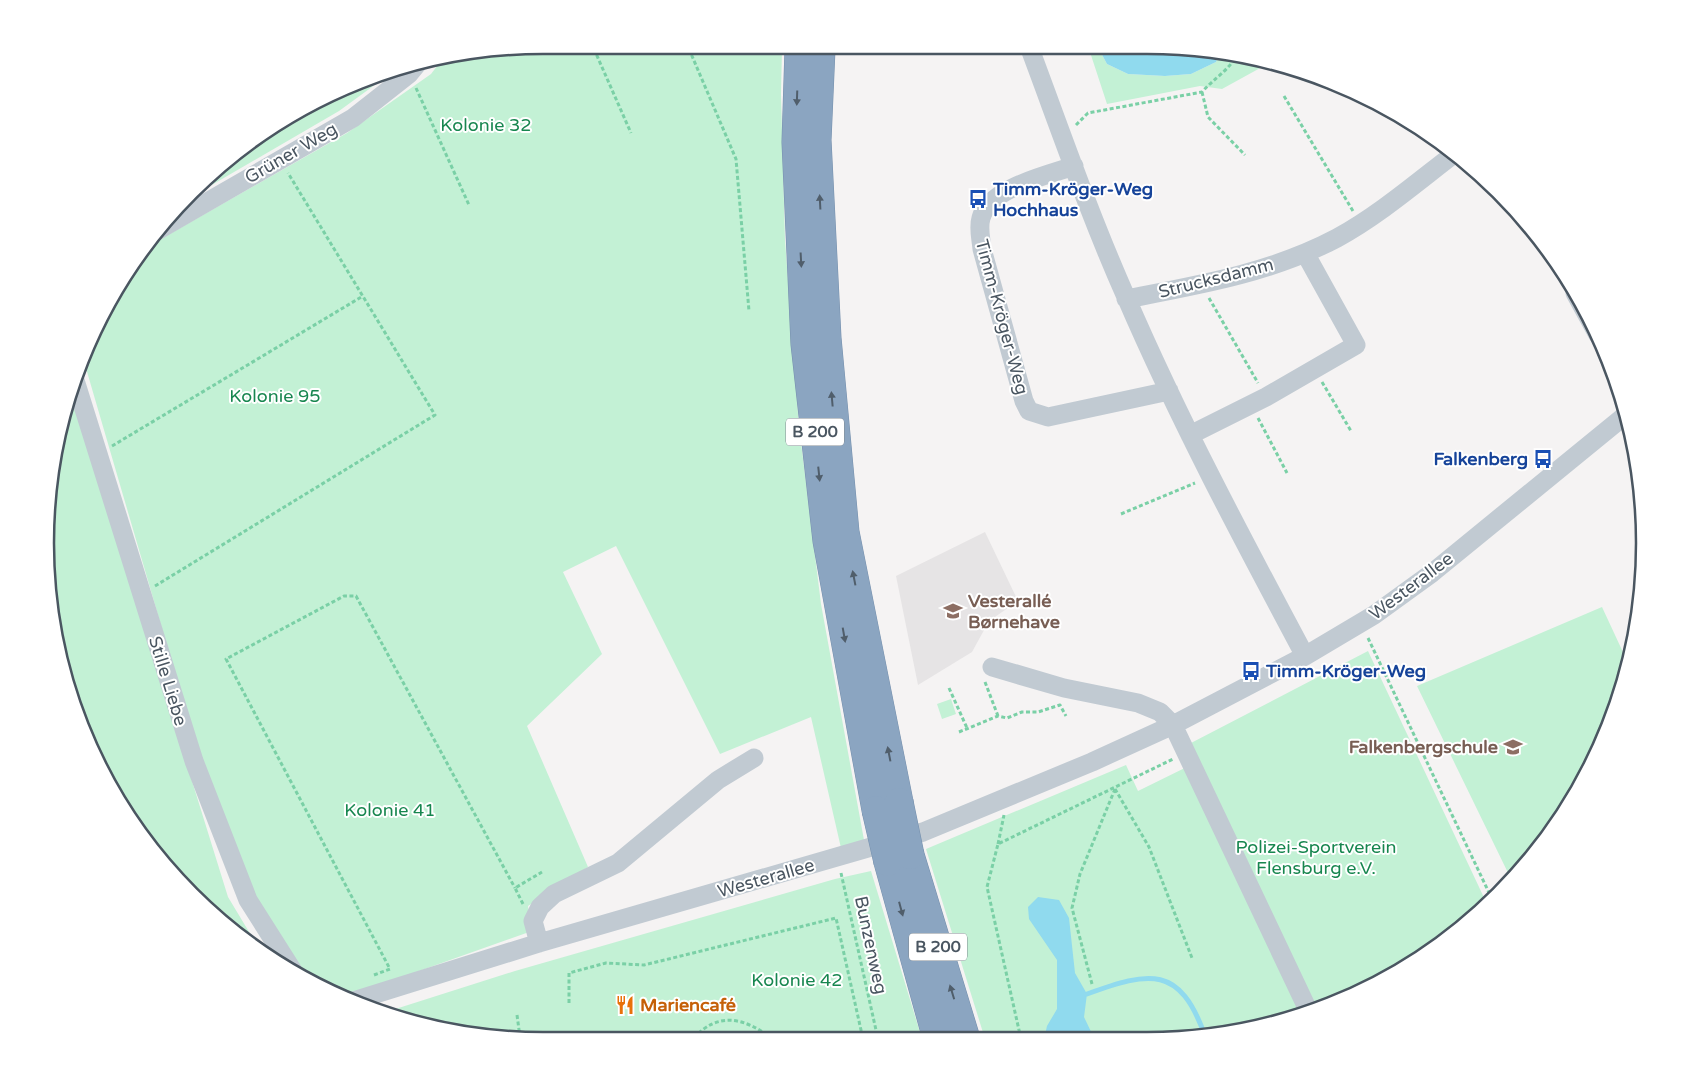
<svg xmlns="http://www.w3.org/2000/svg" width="1690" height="1086" font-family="'Varela Round',sans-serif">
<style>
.education{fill:#e6e4e5}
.green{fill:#c3f1d5}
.water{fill:#90daee}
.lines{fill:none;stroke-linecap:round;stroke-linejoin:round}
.stream{stroke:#90daee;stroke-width:5}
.highway-casing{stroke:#7690ad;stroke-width:29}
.path{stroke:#7ad0a6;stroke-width:3;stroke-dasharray:4 2.5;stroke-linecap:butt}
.minor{stroke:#c1cad2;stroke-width:19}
.highway{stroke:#8ba5c1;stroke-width:28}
.highway-bridge-casing{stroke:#7690ad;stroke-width:29;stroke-linecap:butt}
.highway-bridge{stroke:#8ba5c1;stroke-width:28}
.oneway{fill:#505e6b}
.labels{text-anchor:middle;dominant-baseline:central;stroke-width:4;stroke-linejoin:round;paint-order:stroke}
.shield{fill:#fff;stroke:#808990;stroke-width:1}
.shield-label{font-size:16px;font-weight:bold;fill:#4a5661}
.park-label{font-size:18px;fill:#17864f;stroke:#fff}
.street-label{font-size:18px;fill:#4a5661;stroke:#fff}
.transit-label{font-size:18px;font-weight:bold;fill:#164399;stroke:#fff;text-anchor:start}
.education-label{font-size:18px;font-weight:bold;fill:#785e54;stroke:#fff;text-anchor:start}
.food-label{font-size:18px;font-weight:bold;fill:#c56008;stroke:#fff;text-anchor:start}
.rim{fill:none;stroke:#4a5661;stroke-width:2.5}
</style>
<rect width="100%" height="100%" fill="#f5f3f3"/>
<!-- education -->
<path class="education" d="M985,532L1018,601L989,621L972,652L918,685L896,576Z"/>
<!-- green -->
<path class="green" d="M478,49H782L781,94L785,240L799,426L821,604L864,840L841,848L811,717L720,754L616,546L563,572L602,654L527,726L588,867L528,906L532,931L343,998L301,976L251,896L198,752L83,358L112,294L140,251L347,133L431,74L444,57Z
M1089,49H1099L1107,64L1128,74L1165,76L1191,74L1216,62L1220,51L1273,61L1222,89L1200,86L1107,104Z
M398,68L339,111L179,204L191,191L266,129L383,71Z
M70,388L228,897L263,955L215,918L168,871L112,792L62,672L46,576V511Z
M1602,607L1628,663L1619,703L1578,792L1522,871L1512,881L1417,686Z
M1368,651L1487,904L1450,938L1368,990L1276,1024L1179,1040L985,1039L926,849L1126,765L1138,791L1199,761L1191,743Z
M951,699L956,714L942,719L937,704Z
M871,871L922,1039L478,1037L386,1012L515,971L835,879Z"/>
<!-- water -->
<path class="water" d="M1099,49H1212L1220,51L1216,62L1191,74L1165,76L1128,74L1107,64Z
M1038,897L1059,900L1069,918L1075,973L1087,994L1084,1017L1095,1040L1044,1039L1047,1026L1057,1009V960L1029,919L1028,907Z"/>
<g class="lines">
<!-- stream -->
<path class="stream" d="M1087,994C1150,971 1180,965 1205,1036"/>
<!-- highway casing -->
<g class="highway-casing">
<path id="highway" d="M799,49L796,142L805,344L827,541L876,810
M821,49L817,140L827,338L845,532L899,802
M910,855L966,1039
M888,862L937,1039"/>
</g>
<!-- path -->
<path class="path" d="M594,49L631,133
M689,49L736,159L749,311
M416,88L469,205
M1202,92L1208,117L1245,155
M1284,96L1353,211
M1076,125L1088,113L1202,92C1213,79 1230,70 1237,54
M1209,298L1258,383
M1322,382L1351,431
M1258,418L1287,473
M112,446L363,296
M1121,514L1195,483
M155,586L435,415L288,173
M1368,638L1492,899
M985,682L998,716
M949,688L967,728
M959,732L998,716L1007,718L1022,712H1038L1060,705L1066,716
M1115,789L1149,847L1192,958
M998,844L1004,815
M841,873L878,1039
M523,904L515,888L542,872
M374,975L390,969L226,659L344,596H356L515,888
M1092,984L1072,908L1080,874L1115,789
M330,991L340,988
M569,1003V973L606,963L644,965L836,918L863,1039
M517,1015L520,1037
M694,1038C718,1011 745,1018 771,1038
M1021,1039L987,887L998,844L1173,759"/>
<!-- minor -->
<path class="minor" d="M1030,49C1061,132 1090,216 1126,297C1179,420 1242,538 1305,656
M1074,166C1048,175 989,188 981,218C978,228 981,238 982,249L1024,401L1029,411L1048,417L1169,391
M155,232L353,118L409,74L418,63
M1575,293L1598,335
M1126,299C1199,285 1271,273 1337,238C1379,215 1416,183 1454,154
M74,377L194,761L248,900L293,971
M1190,435L1266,397L1356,345L1305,253
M992,667L1064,688L1138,703L1160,712L1173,725L1309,1012
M539,943L533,921L540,907L554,894L618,863L718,780L754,758
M350,1002L539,943L923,832L1092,762L1173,725L1305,656L1374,615L1432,573L1628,413"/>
<!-- highway -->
<use href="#highway" class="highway"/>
<!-- highway-bridge casing -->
<g class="highway-bridge-casing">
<path id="highway-bridge" d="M899,802L910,855
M876,810L888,862"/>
</g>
<!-- highway-bridge -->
<use href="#highway-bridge" class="highway-bridge"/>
</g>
<!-- one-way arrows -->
<defs><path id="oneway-solid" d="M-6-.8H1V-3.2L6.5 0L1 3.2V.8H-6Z" transform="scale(1.25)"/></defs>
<g class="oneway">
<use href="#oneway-solid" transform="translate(797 98) rotate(92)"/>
<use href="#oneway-solid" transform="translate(820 202) rotate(-93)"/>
<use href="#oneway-solid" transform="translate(801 260) rotate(87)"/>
<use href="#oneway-solid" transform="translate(832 399) rotate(-95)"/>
<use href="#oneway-solid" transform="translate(819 474) rotate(84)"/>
<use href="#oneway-solid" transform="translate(854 578) rotate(-101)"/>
<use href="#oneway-solid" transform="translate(844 635) rotate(80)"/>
<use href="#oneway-solid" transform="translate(889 754) rotate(-101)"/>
<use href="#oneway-solid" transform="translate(901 909) rotate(75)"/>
<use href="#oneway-solid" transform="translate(952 992) rotate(-107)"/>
</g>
<!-- icons -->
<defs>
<g id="bus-bare" transform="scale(1.5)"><path d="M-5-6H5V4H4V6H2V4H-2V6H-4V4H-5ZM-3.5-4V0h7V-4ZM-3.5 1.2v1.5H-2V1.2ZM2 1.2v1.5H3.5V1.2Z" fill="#1a4fb4" stroke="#fff" stroke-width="2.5" paint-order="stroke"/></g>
<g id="school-bare" transform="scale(1.5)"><path d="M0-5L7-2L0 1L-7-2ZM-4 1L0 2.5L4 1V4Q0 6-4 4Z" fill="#8d6e63" stroke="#fff" stroke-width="2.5" paint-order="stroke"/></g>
<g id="restaurant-bare" transform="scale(1.5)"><path d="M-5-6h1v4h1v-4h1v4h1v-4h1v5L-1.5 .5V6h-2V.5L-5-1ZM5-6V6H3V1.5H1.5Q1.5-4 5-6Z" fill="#e8710a" stroke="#fff" stroke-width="2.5" paint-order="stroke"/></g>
</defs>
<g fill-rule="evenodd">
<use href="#bus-bare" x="978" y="199"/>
<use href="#bus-bare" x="1543" y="459"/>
<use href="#school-bare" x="953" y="611"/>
<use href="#bus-bare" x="1251" y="671"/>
<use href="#school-bare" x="1513" y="747"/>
<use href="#restaurant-bare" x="625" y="1005"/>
</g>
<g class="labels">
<!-- shield labels -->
<g class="shield">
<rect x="786" y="418.5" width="58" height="27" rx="4"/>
<rect x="909" y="933.5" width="58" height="27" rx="4"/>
</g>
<g class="shield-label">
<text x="815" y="432">B 200</text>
<text x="938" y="947">B 200</text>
</g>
<!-- park labels -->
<g class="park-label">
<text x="486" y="125">Kolonie 32</text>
<text x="275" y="396">Kolonie 95</text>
<text x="390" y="810">Kolonie 41</text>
<text x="1316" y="847">Polizei-Sportverein<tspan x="1316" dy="21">Flensburg e.V.</tspan></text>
<text x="797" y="980">Kolonie 42</text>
</g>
<!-- street labels -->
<g class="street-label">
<text transform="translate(291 153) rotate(-30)">Grüner Weg</text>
<text transform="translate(1216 278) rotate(-14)">Strucksdamm</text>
<text transform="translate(1002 317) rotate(75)">Timm-Kröger-Weg</text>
<text transform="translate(1411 586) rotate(-37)">Westerallee</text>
<text transform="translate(168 681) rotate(73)">Stille Liebe</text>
<text transform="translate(766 878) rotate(-16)">Westerallee</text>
<text transform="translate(871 945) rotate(78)">Bunzenweg</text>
</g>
<!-- transit labels -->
<g class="transit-label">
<text x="993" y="189">Timm-Kröger-Weg<tspan x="993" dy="21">Hochhaus</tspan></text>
<text x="1528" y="459" text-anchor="end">Falkenberg</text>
<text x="1266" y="671">Timm-Kröger-Weg</text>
</g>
<!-- education labels -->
<g class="education-label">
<text x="968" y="601">Vesterallé<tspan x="968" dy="21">Børnehave</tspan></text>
<text x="1498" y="747" text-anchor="end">Falkenbergschule</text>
</g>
<!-- food labels -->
<g class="food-label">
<text x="640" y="1005">Mariencafé</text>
</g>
</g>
<!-- crop -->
<path d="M0 0H1690V1086H0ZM543 54H1147A489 489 0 0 1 1636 543V543A489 489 0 0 1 1147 1032H543A489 489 0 0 1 54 543V543A489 489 0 0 1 543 54Z" fill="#fff" fill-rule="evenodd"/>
<path class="rim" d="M543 54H1147A489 489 0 0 1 1636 543V543A489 489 0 0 1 1147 1032H543A489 489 0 0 1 54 543V543A489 489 0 0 1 543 54Z"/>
</svg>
